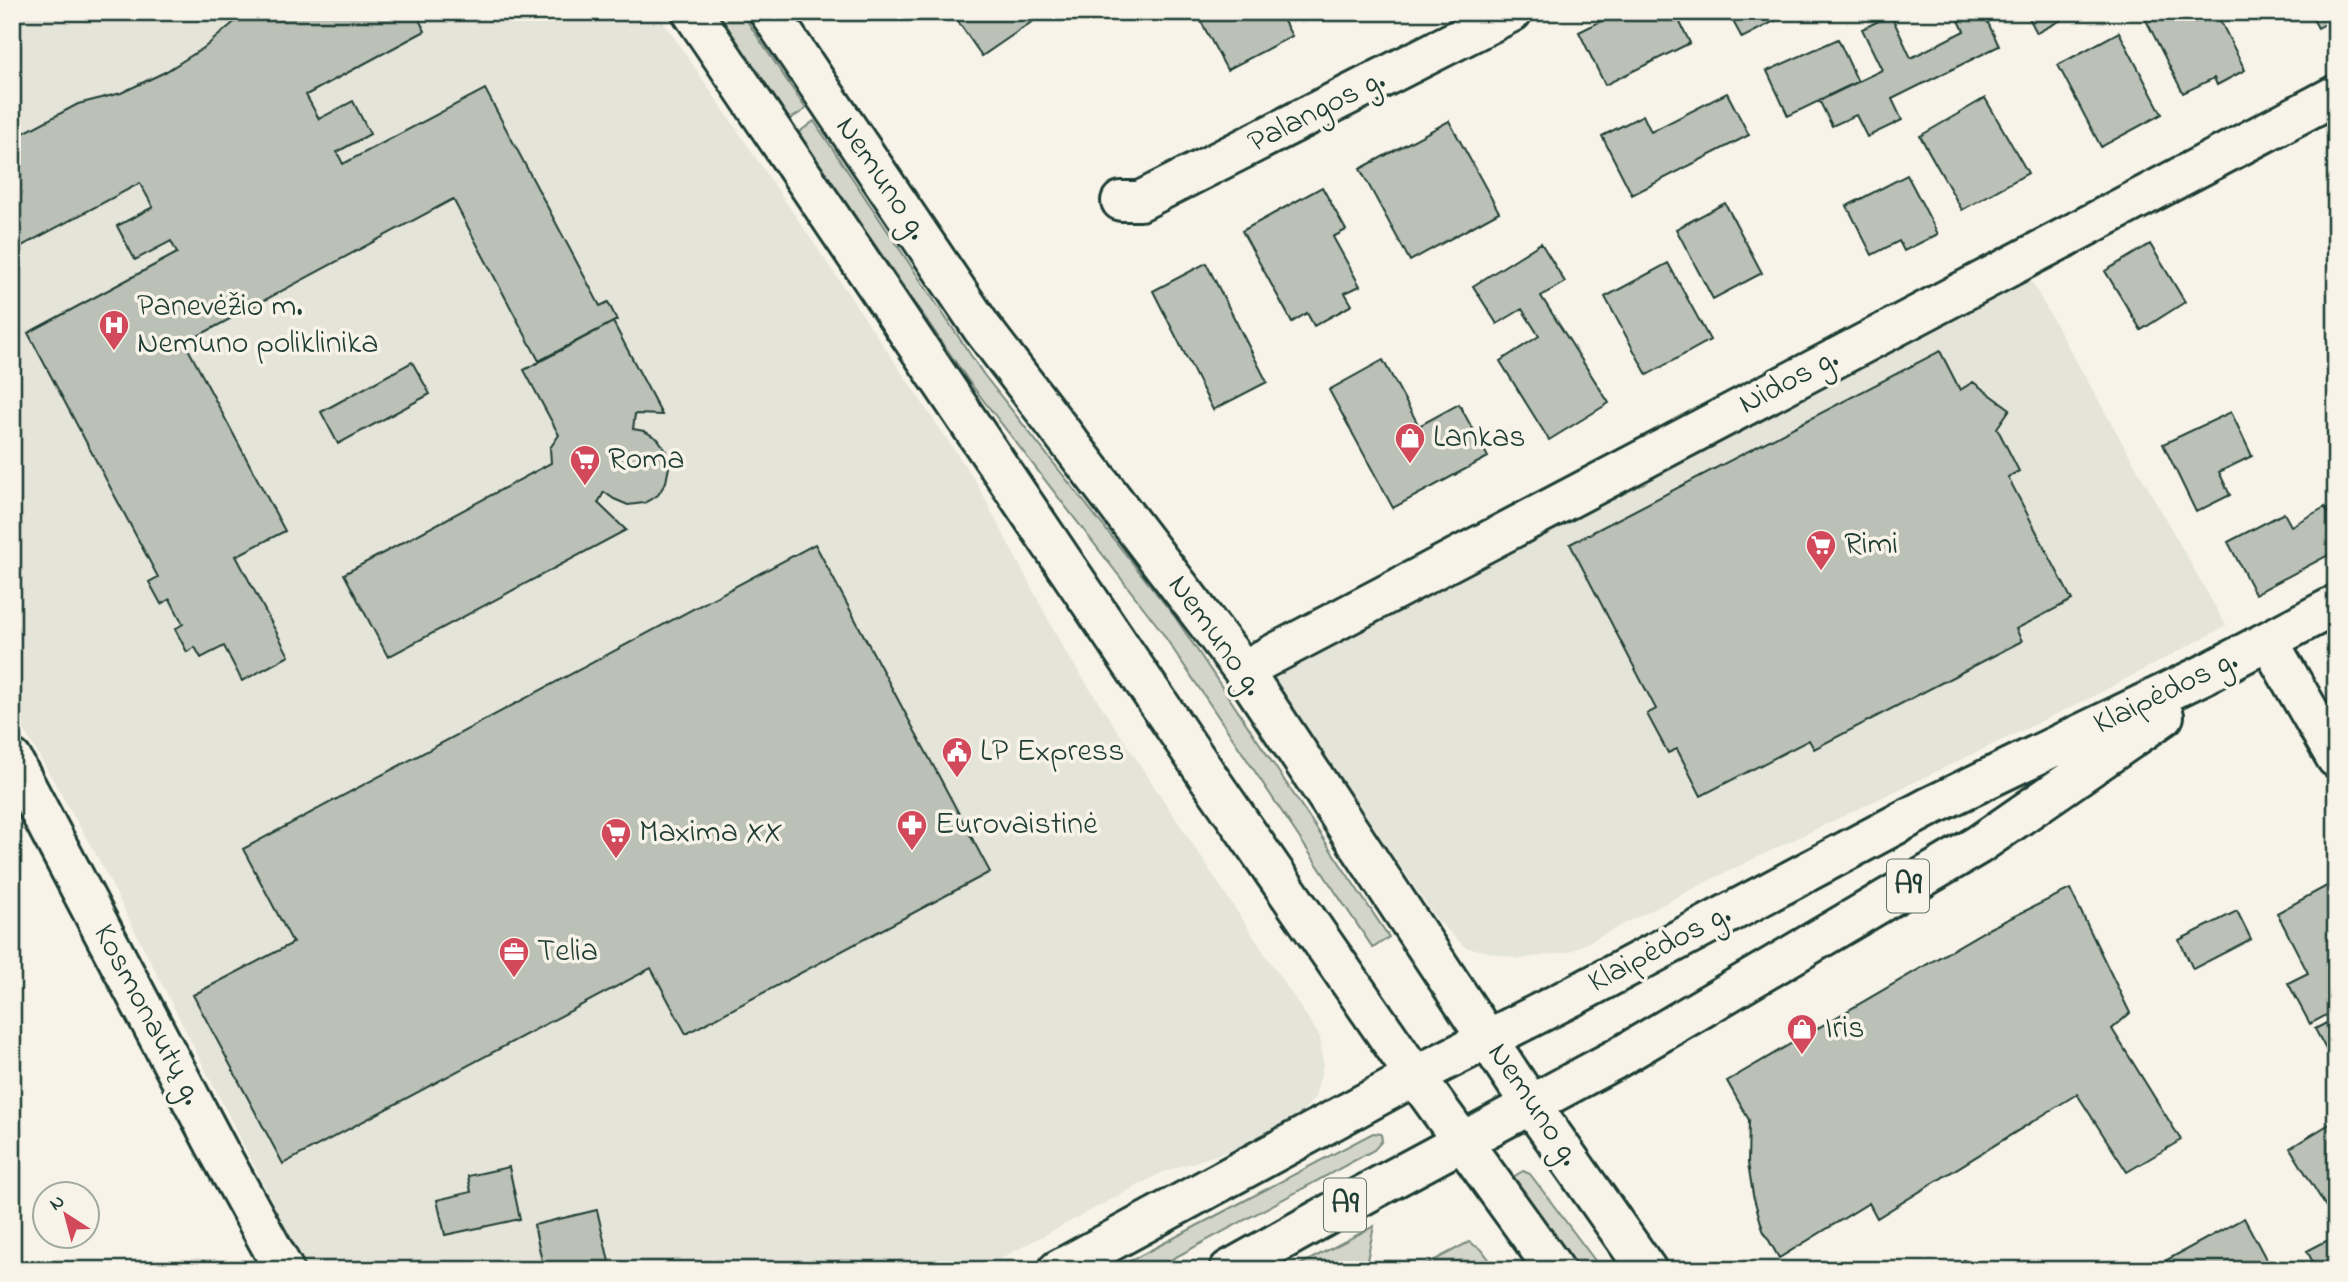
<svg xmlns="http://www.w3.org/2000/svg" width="2348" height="1282" font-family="'Indie Flower',sans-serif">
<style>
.built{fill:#e5e4d9}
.green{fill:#d3d5ca;stroke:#79897f;stroke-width:2}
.building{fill:#bbc1b6;stroke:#1f3d34;stroke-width:2}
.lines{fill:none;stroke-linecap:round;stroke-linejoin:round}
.street-casing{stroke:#1f3d34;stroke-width:44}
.secondary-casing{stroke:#1f3d34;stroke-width:44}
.highway-casing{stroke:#1f3d34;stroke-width:44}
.street{stroke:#f7f3e8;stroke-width:38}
.secondary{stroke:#f7f3e8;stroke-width:38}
.highway{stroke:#f7f3e8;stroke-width:38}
.labels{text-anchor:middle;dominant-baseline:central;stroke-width:7;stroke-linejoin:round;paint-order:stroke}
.shield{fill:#f7f3e8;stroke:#60746a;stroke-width:2}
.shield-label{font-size:30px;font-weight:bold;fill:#1f3d34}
.street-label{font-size:32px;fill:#1f3d34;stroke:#f7f3e8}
.poi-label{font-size:32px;fill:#1f3d34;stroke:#f7f3e8;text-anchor:start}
</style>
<rect width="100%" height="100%" fill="#f7f3e8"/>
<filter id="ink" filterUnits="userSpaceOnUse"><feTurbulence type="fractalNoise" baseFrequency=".0143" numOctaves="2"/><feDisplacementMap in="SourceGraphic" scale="14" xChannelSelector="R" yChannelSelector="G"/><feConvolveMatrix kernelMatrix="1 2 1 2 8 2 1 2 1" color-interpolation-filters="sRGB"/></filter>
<g filter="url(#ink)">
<!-- built -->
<path class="built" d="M12,12H657L976,482L1063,648L1320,1037L1323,1066L1315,1097L1298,1118L1257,1142L1163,1172L979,1270H307L98,858L12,709Z
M2026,272L2226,626L2092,697L1718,876L1569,952L1519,959L1465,947L1437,920L1274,679Z"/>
<!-- green -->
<path class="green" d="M716,12H741L806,109L789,120Z
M814,121L984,375L1175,617L1389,937L1373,948L1157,625L970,383L798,133Z
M1373,1133L1381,1134L1382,1141L1374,1150L1152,1270H1113Z
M1523,1171L1530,1174L1602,1270H1577L1515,1185L1513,1177Z
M1374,1226L1365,1270H1290Z
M1469,1242L1482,1250L1497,1270H1416Z"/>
<!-- building -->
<path class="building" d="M250,12H415L425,31L306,95L319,119L353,101L370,134L337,152L343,164L485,89L600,306L608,302L617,320L539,361L453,199L185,343L285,531L236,556L289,656L242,681L224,646L201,658L195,647L187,652L175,629L183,624L170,599L161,604L149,582L158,577L28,333L177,253L171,241L135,260L117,226L153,207L140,183L20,247L12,233V139L78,104L121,93L165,72L205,47L240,17Z
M962,12H1036L1039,17L982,56L957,20L963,15Z
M1200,12H1279L1292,36L1227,70L1197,14Z
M1619,12H1675L1690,43L1605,85L1579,32Z
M1728,12H1792L1742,38Z
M1955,12H1983L1999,46L1892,99L1902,120L1867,137L1856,115L1832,126L1819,100L1882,70L1862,29L1891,15L1911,58L1964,31Z
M2026,12H2076L2037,33Z
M2162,12H2190L2195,22L2216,12L2245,70L2217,85L2214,78L2183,93L2146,20Z
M2309,12H2336V18L2318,28Z
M2119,32L2162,114L2101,147L2058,65Z
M1838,39L1858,82L1788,116L1767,71Z
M1727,93L1749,135L1632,195L1602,136L1643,115L1651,132Z
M1985,98L2028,173L1962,210L1920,136Z
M1449,121L1499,212L1410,261L1360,169Z
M1907,175L1938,234L1904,251L1899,241L1872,255L1847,206Z
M1322,187L1346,230L1333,237L1360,286L1345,293L1352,305L1314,326L1307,313L1292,322L1242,231Z
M1725,203L1762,273L1713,299L1676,229Z
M1541,243L1565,282L1541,296L1609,403L1549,440L1500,361L1539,336L1522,309L1497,324L1473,286Z
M2150,244L2185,302L2141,330L2105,271Z
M1206,263L1267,382L1213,410L1153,291Z
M1668,263L1710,340L1647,375L1605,297Z
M613,322L662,415L635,414L633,429L644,431L658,439L666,451L669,467L666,482L658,495L644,503L628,505L614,499L604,492L598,503L626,530L388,657L344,574L551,463L550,448L559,435L524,370Z
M1940,351L1960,390L1973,382L2010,409L1997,428L2019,471L2008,477L2072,600L2016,629L2022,641L1814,749L1809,740L1701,796L1677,749L1668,753L1647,714L1656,709L1570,544Z
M1383,360L1419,426L1459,404L1488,457L1393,508L1329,390Z
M412,362L430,394L338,444L321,412Z
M2231,412L2252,456L2219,472L2230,495L2196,512L2163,444Z
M2325,507L2336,528V551L2255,594L2228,542L2284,513L2291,526Z
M815,544L990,872L686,1034L651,968L283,1164L193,995L293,943L243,849Z
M2336,881V1010L2310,1024L2288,983L2308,973L2277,913Z
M2070,889L2130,1013L2112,1029L2181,1140L2127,1172L2077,1094L1877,1218L1869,1203L1779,1258L1763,1230L1753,1195L1748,1163L1749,1120L1727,1081L1988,929Z
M2237,911L2251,939L2193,969L2179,940Z
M2336,1018V1054L2330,1057L2315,1029Z
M2336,1120V1201L2326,1207L2290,1148Z
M509,1167L520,1219L445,1235L437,1200L471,1192L468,1176Z
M597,1210L611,1270H544L534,1225Z
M2244,1218L2272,1270H2169L2165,1261Z
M2336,1236V1270H2317L2307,1251Z
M1964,1260L1971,1270H1949Z"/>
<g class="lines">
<!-- street casing -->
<g class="street-casing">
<path id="street" d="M1121,201H1140L1512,12
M2269,642L2336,758
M1243,670L2336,95"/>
</g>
<!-- secondary casing -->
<g class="secondary-casing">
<path id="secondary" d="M692,12L1209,778L1415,1076L1555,1270
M769,12L982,328L1243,670L1531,1105L1647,1270
M12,759L219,1152L284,1270"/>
</g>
<!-- highway casing -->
<g class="highway-casing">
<path id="highway" d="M1058,1270L1415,1076L1577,994L1931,806L2205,674L2336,605
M1229,1270L1374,1189L1614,1060L1978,845L2164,716"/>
</g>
<!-- street -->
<use href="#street" class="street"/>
<!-- secondary -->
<use href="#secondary" class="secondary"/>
<!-- highway -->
<use href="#highway" class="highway"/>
</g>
</g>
<!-- icons -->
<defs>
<g id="hospital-pin" transform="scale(1.575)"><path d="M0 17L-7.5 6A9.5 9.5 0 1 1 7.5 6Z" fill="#d1495b" stroke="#f7f3e8"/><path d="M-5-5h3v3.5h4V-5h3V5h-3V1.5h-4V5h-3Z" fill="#fff"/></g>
<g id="shop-pin" transform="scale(1.575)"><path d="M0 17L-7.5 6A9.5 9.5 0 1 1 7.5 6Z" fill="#d1495b" stroke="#f7f3e8"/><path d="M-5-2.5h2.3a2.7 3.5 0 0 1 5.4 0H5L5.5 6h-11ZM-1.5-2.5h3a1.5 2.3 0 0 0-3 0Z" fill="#fff"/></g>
<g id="supermarket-pin" transform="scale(1.575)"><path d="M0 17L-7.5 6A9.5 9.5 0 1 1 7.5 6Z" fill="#d1495b" stroke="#f7f3e8"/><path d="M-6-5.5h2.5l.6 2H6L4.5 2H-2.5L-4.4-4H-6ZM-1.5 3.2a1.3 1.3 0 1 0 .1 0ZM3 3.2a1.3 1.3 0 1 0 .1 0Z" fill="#fff"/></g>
<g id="civic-pin" transform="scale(1.575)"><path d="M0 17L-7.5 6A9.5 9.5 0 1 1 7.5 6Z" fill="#d1495b" stroke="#f7f3e8"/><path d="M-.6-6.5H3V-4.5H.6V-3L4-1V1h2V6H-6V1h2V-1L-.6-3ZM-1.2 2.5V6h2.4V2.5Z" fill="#fff"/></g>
<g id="pharmacy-pin" transform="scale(1.575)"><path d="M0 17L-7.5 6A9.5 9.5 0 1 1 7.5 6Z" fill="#d1495b" stroke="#f7f3e8"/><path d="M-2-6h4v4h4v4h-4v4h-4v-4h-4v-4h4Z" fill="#fff"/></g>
<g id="office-pin" transform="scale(1.575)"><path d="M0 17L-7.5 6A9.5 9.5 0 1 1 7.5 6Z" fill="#d1495b" stroke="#f7f3e8"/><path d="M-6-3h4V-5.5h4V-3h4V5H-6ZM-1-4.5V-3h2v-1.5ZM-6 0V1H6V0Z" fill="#fff"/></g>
</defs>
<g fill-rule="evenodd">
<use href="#hospital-pin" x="114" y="325"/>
<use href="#shop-pin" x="1410" y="438"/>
<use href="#supermarket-pin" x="585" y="460"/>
<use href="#supermarket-pin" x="1821" y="545"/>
<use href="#civic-pin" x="957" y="752"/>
<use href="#pharmacy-pin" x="912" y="825"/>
<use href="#supermarket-pin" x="616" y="833"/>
<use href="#office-pin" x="514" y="952"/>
<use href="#shop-pin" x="1802" y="1029"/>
</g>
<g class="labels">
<!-- shield labels -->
<g class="shield">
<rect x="1887" y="859.5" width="42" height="53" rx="5"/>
<rect x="1324" y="1178.5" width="42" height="53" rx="5"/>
</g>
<g class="shield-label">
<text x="1908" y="886">A9</text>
<text x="1345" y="1205">A9</text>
</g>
<!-- street labels -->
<g class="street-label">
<text transform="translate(1317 112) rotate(-27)">Palangos g.</text>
<text transform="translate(881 179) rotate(56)">Nemuno g.</text>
<text transform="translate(1789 382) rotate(-28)">Nidos g.</text>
<text transform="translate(1215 636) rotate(54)">Nemuno g.</text>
<text transform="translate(2166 693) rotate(-26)">Klaipėdos g.</text>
<text transform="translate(1660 949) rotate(-28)">Klaipėdos g.</text>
<text transform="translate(147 1015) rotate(62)">Kosmonautų g.</text>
<text transform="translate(1533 1105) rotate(56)">Nemuno g.</text>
</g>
<!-- poi labels -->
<g class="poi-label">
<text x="137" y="307">Panevėžio m.<tspan x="137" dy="37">Nemuno poliklinika</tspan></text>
<text x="1433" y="438">Lankas</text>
<text x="608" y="460">Roma</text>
<text x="1844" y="545">Rimi</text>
<text x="980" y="752">LP Express</text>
<text x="935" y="825">Eurovaistinė</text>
<text x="639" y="833">Maxima XX</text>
<text x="537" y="952">Telia</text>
<text x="1825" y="1029">Iris</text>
</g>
</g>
<!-- margin -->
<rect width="2348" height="1282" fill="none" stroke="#f7f3e8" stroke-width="42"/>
<rect x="21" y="21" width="2306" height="1240" fill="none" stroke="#1f3d34" stroke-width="2.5" filter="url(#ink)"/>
<!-- north arrow -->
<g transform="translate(66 1215) rotate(324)"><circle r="33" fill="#f7f3e8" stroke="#a1aaa0" stroke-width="2"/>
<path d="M0-5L12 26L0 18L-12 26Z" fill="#d1495b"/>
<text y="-10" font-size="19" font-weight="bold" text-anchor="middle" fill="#1f3d34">N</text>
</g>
</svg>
